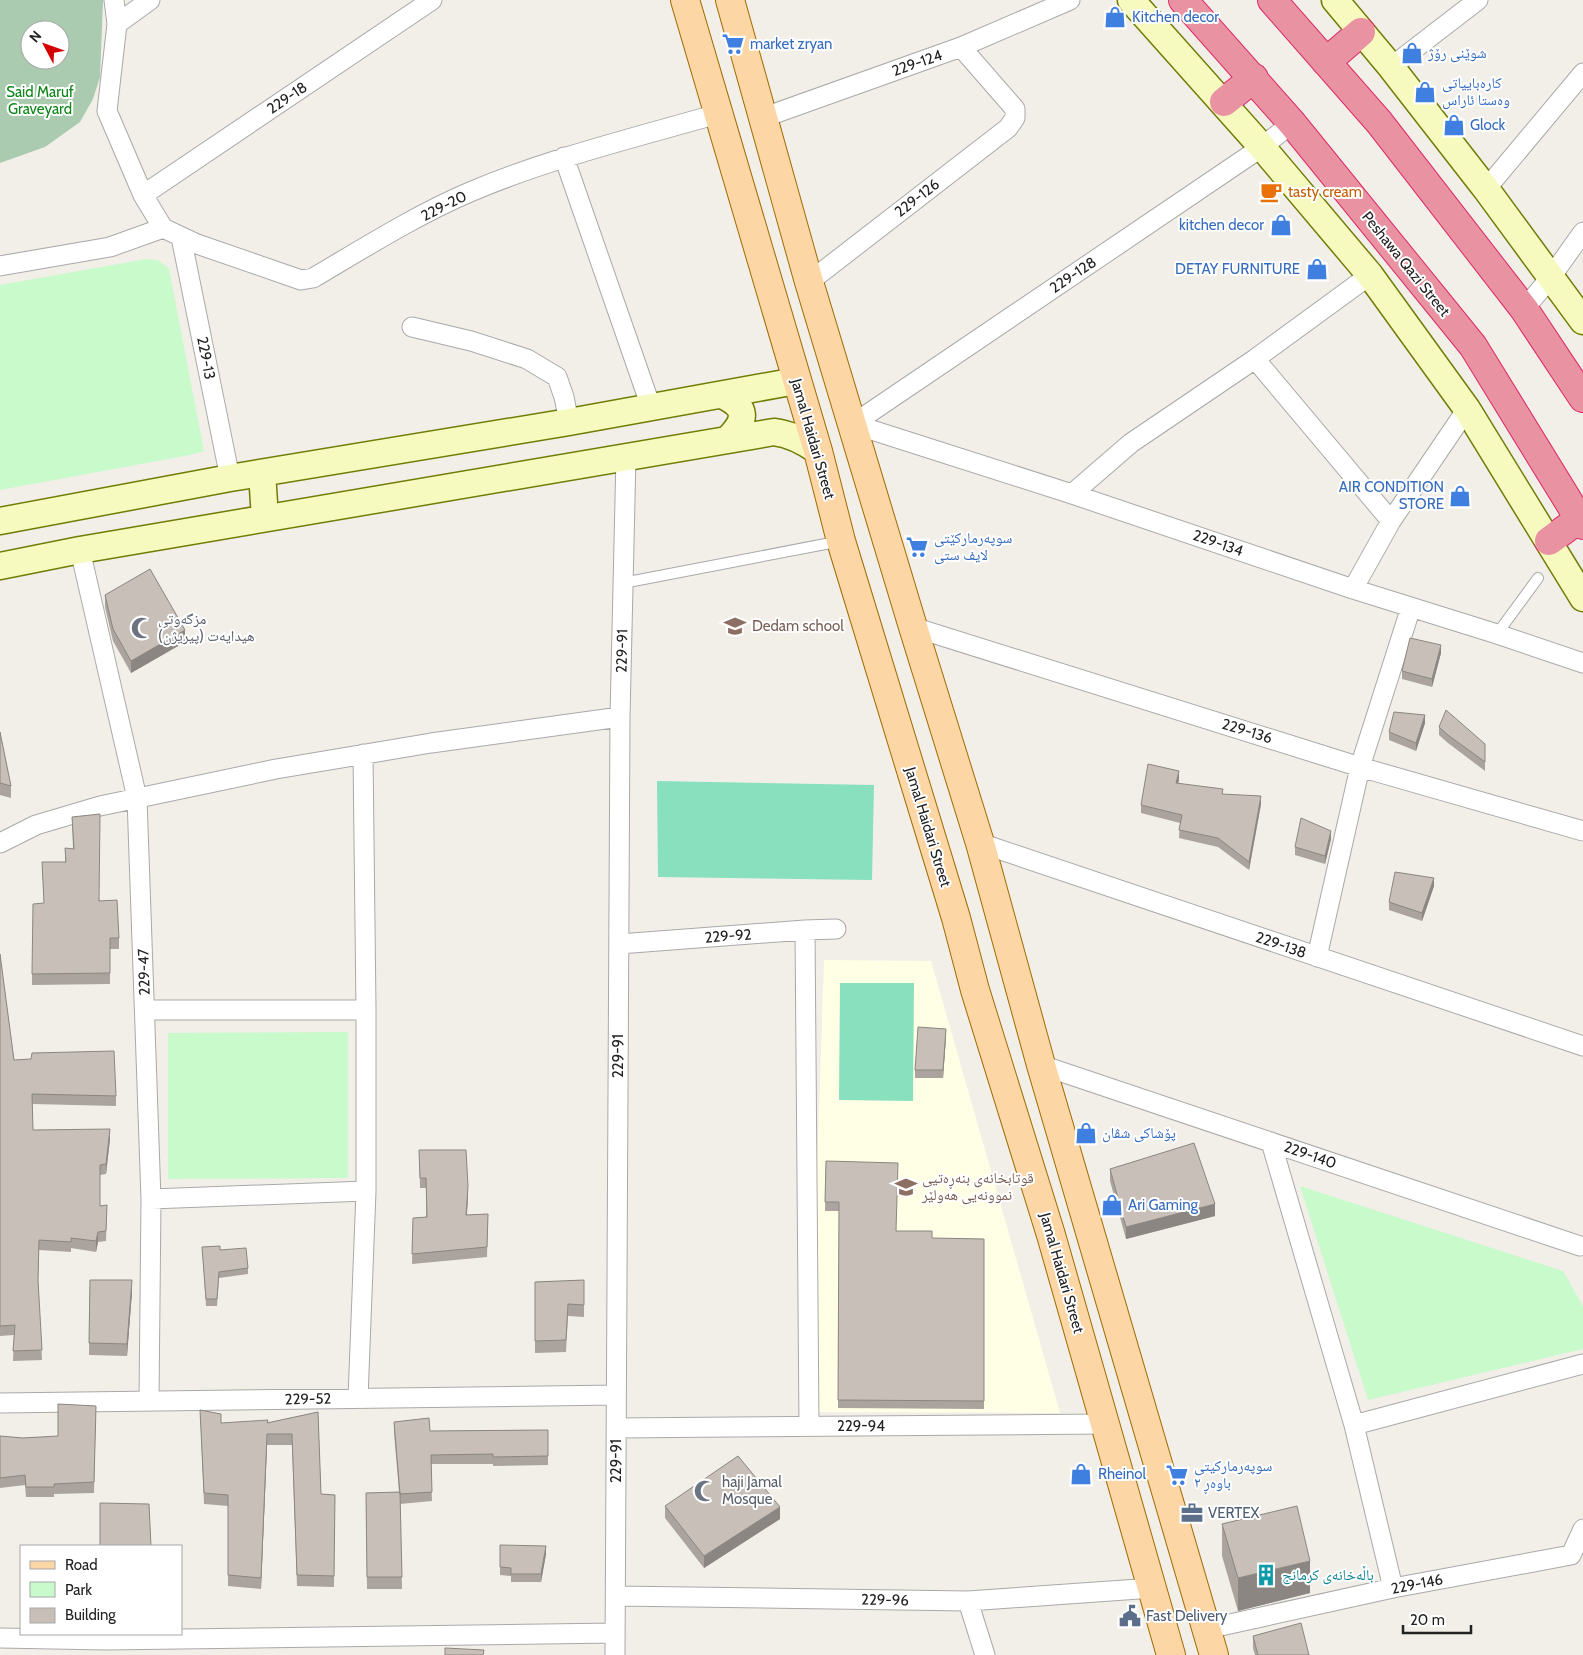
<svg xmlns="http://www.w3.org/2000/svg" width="1583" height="1655" font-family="Cabin,'Noto Naskh Arabic',sans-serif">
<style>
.education{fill:#ffffe5}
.cemetery{fill:#aacbaf;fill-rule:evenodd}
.park{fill:#c8facc}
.pitch{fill:#88e0be}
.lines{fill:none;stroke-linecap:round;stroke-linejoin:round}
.lane-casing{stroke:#a9a9a9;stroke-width:12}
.street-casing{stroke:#a9a9a9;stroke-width:21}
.secondary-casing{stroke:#707d05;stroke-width:29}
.primary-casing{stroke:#a06b00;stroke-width:30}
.highway-casing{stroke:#dc2a67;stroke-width:30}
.lane{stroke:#fff;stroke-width:10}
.street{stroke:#fff;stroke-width:19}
.secondary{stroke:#f7fabf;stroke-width:26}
.primary{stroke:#fcd6a4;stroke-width:28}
.highway{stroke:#e892a2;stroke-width:28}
.wall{fill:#aba49e}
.shaded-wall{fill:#8b8681}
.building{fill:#c7bfb8;stroke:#8b8681}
.labels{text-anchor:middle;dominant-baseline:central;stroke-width:4;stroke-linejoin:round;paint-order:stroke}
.shop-label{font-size:15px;fill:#366cbe;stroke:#fff;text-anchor:start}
.street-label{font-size:15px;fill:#222;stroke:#fff}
.park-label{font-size:15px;fill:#0c8416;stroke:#fff}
.food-label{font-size:15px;fill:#c56008;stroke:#fff;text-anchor:start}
.worship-label{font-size:15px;fill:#5b616d;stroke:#fff;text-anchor:start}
.education-label{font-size:15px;fill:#785e54;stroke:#fff;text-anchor:start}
.service-label{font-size:15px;fill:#4e5e75;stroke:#fff;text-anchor:start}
.culture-label{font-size:15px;fill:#0d838f;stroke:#fff;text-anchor:start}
</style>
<rect width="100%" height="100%" fill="#f2efe9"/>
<!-- education -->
<path class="education" d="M824,960L931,961L1060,1413L809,1412Z"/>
<!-- cemetery -->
<path class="cemetery" d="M0,0H103V2L100,77L93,99L80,122L45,147L0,163ZM30,30H60V60H30Z"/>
<!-- park -->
<path class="park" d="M146,259L158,260L169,269L204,451L190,455L0,490V285Z
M348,1032V1178L168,1179V1033Z
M1300,1186L1563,1271L1583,1306V1349L1368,1400Z"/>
<!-- pitch -->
<path class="pitch" d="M657,781L874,785L872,880L658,877Z
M840,983H914L913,1101L839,1100Z"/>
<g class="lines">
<!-- lane casing -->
<g class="lane-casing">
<path id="lane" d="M623,583L841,541
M1497,634L1538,578"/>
</g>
<!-- street casing -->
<g class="street-casing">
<path id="street" d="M114,0L117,24L107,111L143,195L163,228L197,244L301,280L313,278C364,248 416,215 470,192C550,158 634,138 717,114
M117,24L150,0
M1391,67L1478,0
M762,118L961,47L1070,0
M564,157L651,407
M1486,189L1583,73
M143,195L432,0
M181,237L230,478
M0,266L110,247L163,228
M809,282L1008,128L1015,118V109L961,47
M1524,309L1551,277L1583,232
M412,327L471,341L527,359L557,377L564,397L569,422
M1255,359L1391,521
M853,424L1072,494L1353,589L1497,634L1583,663
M853,424L1262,147L1292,123
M1072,494L1131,443L1255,359L1370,275
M80,550L137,798L151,1199L149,1401
M1353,589L1391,521L1467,409
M913,627L1360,767L1583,831
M0,843L36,825L100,806L276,769L431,743L620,717
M980,843L1583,1046
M805,930L809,1426
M619,944L805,930L836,929
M1317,957L1360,767L1411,607
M145,1010H366
M1041,1065L1580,1246
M1271,1142L1354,1425L1393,1588
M151,1199L366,1191
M358,1398L366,1191V1010L363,754
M0,1403L616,1395
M1354,1425L1583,1364
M616,1428L1105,1424
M616,1596L968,1601L1153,1588
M968,1601L985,1655
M1207,1629L1393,1588L1571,1555L1583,1529
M0,1638L106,1640L615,1633
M615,1655L620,717L626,456"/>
</g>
<!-- secondary casing -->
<g class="secondary-casing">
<path id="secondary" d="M1131,0L1262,147L1370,275L1467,409L1583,598
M1335,0L1391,67L1486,189L1583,321
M722,395C748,407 747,420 728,439
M262,473L265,518
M0,521L230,478L569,422L796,381
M0,566L80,550L774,432C791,434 804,441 818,451"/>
</g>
<!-- primary casing -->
<g class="primary-casing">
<path id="primary" d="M685,0L818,451L841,541L956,918L975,990L1051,1235L1171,1655
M730,0L809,282L913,627L980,843L1041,1065L1214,1655"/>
</g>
<!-- highway casing -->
<g class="highway-casing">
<path id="highway" d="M1183,0L1292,123L1473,346L1583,525
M1272,0L1379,122L1524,309L1583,398
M1326,62L1361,32
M1224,102L1254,78
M1549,541L1579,519"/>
</g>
<!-- lane -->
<use href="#lane" class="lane"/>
<!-- street -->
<use href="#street" class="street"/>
<!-- secondary -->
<use href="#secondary" class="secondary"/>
<!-- primary -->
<use href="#primary" class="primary"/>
<!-- highway -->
<use href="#highway" class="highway"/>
</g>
<!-- wall -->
<path class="wall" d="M105,595L185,642L131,673L113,641L105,607Z
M1441,653L1432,687L1402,679V671Z
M1425,723L1416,751L1389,740V732Z
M1439,727L1485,744V771L1448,743L1439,735Z
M0,732L11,786V798L0,795Z
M1179,780L1178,783L1261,804L1249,870L1218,847L1179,838L1180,823L1141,813V805Z
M72,817L100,901L119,938V949H110V984L32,985V974L44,903L42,862H65V848L73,849Z
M1331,839L1325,864L1295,855V847Z
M1434,886L1422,921L1389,910V902Z
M0,954L14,1060L116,1096V1106L32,1104L33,1130L110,1139L106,1174L100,1175V1206L107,1205L106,1241L98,1242L96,1252L71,1248V1252L39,1250L38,1283L42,1360L13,1361L14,1335L0,1336Z
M946,1037L943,1078H915V1070Z
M419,1150L468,1196L467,1215L488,1214L487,1257L412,1264L413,1218L426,1217V1188H420Z
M826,1161L896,1231L932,1238L984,1239V1409L838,1408L839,1211H825Z
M1110,1169L1215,1216L1126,1239L1110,1181Z
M202,1247L220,1250L248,1268V1274L219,1278L217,1306H206Z
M90,1280L132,1292L127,1356L89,1355Z
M584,1280V1317L568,1316L566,1352L535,1353V1282Z
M96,1406L94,1493L54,1494V1497H26L25,1485L0,1488V1436L23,1438L58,1436Z
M200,1410L221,1423H267L318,1412L321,1494L335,1495L334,1587L297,1586L292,1445H267L261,1589L228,1586V1506L204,1504Z
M394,1422L430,1431L548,1430V1465L493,1466V1464H431L432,1501L400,1504L402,1589H367L366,1493L399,1492L394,1432Z
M665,1506L780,1519L704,1568L665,1518Z
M1222,1524L1310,1593L1238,1611L1222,1556Z
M500,1545L546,1554L541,1582H511V1576L500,1575Z
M1253,1636L1309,1655H1255L1253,1648Z"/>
<!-- shaded-wall -->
<path class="shaded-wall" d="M185,630V642L131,673V661Z
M1441,645V653L1432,687V679Z
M1425,715V723L1416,751V743Z
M1179,771V780L1176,791V783Z
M1261,796V804L1249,870V862Z
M1331,831V839L1325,864V856Z
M1434,878V886L1422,921V913Z
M946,1029V1037L943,1078V1070Z
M110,1129V1139L106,1174V1164Z
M468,1186V1196L466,1225V1215Z
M1215,1204V1216L1126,1239V1227Z
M98,1232V1242L96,1252V1241Z
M132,1280V1292L127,1356V1344Z
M267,1434V1445L261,1589V1578Z
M780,1507V1519L704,1568V1556Z
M546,1546V1554L541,1582V1574Z
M1310,1561V1593L1238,1611V1578Z"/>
<!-- building -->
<path class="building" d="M150,569L185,630L131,661L113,629L105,595Z
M1410,638L1441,645L1432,679L1402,671Z
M1446,710L1485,744V762L1448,735L1439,727Z
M1394,712L1425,715L1416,743L1389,732Z
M0,732L11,786L0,783Z
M1148,764L1179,771L1176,783L1223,789L1222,794L1261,796L1249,862L1218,838L1179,830L1182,815L1141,805Z
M100,814L99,901L117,900L119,938H110V973L32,974L33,904L44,903L42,862H66L65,848L74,849L72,817Z
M1301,818L1331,831L1325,856L1295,847Z
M1395,872L1434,878L1422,913L1389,902Z
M0,954L14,1060L31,1059L32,1053L114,1051L116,1096L32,1094L33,1130L110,1129L106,1164L100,1165V1206L107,1205L106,1231L98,1232L96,1241L71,1238V1242L39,1240L38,1280L42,1350L13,1351L15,1325L0,1326Z
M918,1027L946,1029L943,1070H915Z
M1194,1143L1215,1204L1126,1227L1110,1169Z
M419,1150H466L468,1186L466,1215L488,1214L487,1247L412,1254L413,1218L427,1217L426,1178H420Z
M826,1161L898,1163L896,1231H932V1238L984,1239V1401L838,1400L839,1202H825Z
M220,1246V1250L246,1248L248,1268L219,1272L217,1299H206L202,1247Z
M90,1280H132L127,1344L89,1343Z
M584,1280V1305L568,1304L566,1340L535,1341V1282Z
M58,1404L96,1406L94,1482L54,1484V1487H26L25,1475L0,1478V1436L23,1438L58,1436Z
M200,1410L221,1414V1423L268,1420L267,1423L318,1412L321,1494L335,1495L334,1576L297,1575L292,1434H267L261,1578L228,1575V1495L204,1493Z
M429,1418L430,1431L548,1430V1456L493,1457V1454L431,1455L432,1492L400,1494L394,1422Z
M738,1456L780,1507L704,1556L665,1506Z
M400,1492L402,1577H367L366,1493Z
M100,1503L149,1504L151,1546H100Z
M1297,1506L1310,1561L1238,1578L1222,1524Z
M500,1545L546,1546L541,1574H511V1568L500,1567Z
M1301,1623L1309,1655H1258L1253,1636Z
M445,1648L484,1650L483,1655H445Z"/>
<!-- icons -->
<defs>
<g id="shop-bare" transform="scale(1.725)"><path d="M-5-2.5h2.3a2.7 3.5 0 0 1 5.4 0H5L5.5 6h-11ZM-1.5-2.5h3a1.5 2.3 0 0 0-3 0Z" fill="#3f7fe0" stroke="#fff" stroke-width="2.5" paint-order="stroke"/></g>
<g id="supermarket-bare" transform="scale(1.725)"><path d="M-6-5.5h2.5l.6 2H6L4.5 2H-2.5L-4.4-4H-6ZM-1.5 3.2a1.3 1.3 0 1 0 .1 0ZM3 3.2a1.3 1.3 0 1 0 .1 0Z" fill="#3f7fe0" stroke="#fff" stroke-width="2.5" paint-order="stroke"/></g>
<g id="cafe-bare" transform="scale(1.725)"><path d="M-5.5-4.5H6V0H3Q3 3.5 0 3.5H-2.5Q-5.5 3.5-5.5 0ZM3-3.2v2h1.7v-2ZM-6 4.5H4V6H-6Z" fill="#e8710a" stroke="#fff" stroke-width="2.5" paint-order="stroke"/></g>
<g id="school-bare" transform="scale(1.725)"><path d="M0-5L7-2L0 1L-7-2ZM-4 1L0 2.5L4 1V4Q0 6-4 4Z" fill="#8d6e63" stroke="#fff" stroke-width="2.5" paint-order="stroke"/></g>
<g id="mosque-bare" transform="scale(1.725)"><path d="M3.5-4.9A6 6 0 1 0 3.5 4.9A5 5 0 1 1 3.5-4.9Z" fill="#6b7280" stroke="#fff" stroke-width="2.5" paint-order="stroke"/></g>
<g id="office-bare" transform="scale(1.725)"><path d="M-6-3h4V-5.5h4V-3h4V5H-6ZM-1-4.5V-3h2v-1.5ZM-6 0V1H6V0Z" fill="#5c6f8a" stroke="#fff" stroke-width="2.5" paint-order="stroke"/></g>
<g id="building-bare" transform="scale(1.725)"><path d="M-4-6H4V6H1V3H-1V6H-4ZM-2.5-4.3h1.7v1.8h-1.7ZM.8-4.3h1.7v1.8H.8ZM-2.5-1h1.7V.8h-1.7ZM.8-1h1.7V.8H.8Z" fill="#0f9aa8" stroke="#fff" stroke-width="2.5" paint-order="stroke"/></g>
<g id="civic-bare" transform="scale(1.725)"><path d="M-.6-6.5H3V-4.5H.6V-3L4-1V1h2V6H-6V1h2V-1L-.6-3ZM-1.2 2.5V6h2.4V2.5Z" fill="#5c6f8a" stroke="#fff" stroke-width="2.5" paint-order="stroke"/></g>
</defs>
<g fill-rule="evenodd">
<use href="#shop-bare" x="1115" y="17"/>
<use href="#supermarket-bare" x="733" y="44"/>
<use href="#shop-bare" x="1412" y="53"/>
<use href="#shop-bare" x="1425" y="92"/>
<use href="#shop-bare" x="1454" y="125"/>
<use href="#cafe-bare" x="1271" y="192"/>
<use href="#shop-bare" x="1281" y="225"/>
<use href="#shop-bare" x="1317" y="269"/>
<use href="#shop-bare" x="1460" y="496"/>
<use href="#supermarket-bare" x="917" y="547"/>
<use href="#school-bare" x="735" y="626"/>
<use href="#mosque-bare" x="142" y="628"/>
<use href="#shop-bare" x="1086" y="1133"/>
<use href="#school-bare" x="906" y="1187"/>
<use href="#shop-bare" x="1112" y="1205"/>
<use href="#shop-bare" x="1081" y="1474"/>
<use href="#supermarket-bare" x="1177" y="1475"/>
<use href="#mosque-bare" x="705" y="1491"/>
<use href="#office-bare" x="1192" y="1513"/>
<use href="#building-bare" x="1266" y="1575"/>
<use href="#civic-bare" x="1130" y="1616"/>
</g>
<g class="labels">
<!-- shop labels -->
<g class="shop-label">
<text x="1132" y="17">Kitchen decor</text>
<text x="750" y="44">market zryan</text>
<text x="1428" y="53">شوێنی رۆژ</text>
<text x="1442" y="83">کارەباییاتی<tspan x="1442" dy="17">وەستا ئاراس</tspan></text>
<text x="1470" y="125">Glock</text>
<text x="1264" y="225" text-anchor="end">kitchen decor</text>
<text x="1300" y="269" text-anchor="end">DETAY FURNITURE</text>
<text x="1444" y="487" text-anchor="end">AIR CONDITION<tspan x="1444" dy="17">STORE</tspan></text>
<text x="934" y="538">سوپەرمارکێتی<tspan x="934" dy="17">لایف ستی</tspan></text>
<text x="1102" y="1133">پۆشاکی شڤان</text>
<text x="1128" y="1205">Ari Gaming</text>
<text x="1194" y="1466">سوپەرمارکیتی<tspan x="1194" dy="17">باوەڕ ٢</tspan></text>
<text x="1098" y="1474">Rheinol</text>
</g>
<!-- street labels -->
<g class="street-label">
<text transform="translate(917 63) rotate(-19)">229-124</text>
<text transform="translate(287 98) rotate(-34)">229-18</text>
<text transform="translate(917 198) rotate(-38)">229-126</text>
<text transform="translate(444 206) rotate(-27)">229-20</text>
<text transform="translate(1406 264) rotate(51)">Peshawa Qazi Street</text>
<text transform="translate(1073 275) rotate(-34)">229-128</text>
<text transform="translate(206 358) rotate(79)">229-13</text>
<text transform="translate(813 439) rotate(74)">Jamal Haidari Street</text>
<text transform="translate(1218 543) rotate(19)">229-134</text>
<text transform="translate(622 651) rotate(-89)">229-91</text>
<text transform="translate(1247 731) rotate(17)">229-136</text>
<text transform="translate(928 827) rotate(73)">Jamal Haidari Street</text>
<text transform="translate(728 936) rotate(-4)">229-92</text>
<text transform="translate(1281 945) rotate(19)">229-138</text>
<text transform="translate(144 972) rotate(-92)">229-47</text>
<text transform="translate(618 1056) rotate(-90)">229-91</text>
<text transform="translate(1310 1155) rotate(19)">229-140</text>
<text transform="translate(1062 1273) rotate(74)">Jamal Haidari Street</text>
<text transform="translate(308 1399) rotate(-1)">229-52</text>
<text x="861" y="1426">229-94</text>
<text transform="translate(616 1461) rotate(-90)">229-91</text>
<text transform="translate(1417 1584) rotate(-11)">229-146</text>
<text transform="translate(885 1600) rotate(1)">229-96</text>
</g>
<!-- park labels -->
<g class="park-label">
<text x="40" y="92">Said Maruf<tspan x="40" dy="17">Graveyard</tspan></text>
</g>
<!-- food labels -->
<g class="food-label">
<text x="1288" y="192">tasty cream</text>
</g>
<!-- worship labels -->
<g class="worship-label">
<text x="158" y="619">مزگه‌وتی<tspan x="158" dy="17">هیدایه‌ت (پیریژن)</tspan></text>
<text x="722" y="1482">haji Jamal<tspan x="722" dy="17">Mosque</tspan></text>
</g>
<!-- education labels -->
<g class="education-label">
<text x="752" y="626">Dedam school</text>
<text x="922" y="1178">قوتابخانەی بنەڕەتیی<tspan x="922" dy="17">نموونەیی هەولێر</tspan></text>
</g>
<!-- service labels -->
<g class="service-label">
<text x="1208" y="1513">VERTEX</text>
<text x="1146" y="1616">Fast Delivery</text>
</g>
<!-- culture labels -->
<g class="culture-label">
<text x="1282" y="1575">باڵەخانەی کرمانج</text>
</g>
</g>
<!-- legend -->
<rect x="20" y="1545" width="162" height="90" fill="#ffffff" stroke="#a7a7a7"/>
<rect x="30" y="1561" width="25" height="8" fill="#fcd6a4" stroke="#a7a7a7"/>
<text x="65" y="1570" font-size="15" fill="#222222">Road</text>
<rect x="30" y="1582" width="25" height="15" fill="#c8facc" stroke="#a7a7a7"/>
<text x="65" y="1595" font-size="15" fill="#222222">Park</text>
<rect x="30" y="1608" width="25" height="15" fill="#c7bfb8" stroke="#a7a7a7"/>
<text x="65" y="1620" font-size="15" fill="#222222">Building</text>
<!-- north arrow -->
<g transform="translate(45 45) rotate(311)"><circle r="24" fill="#ffffff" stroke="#a7a7a7"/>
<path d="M0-4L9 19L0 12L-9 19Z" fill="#d40000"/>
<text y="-8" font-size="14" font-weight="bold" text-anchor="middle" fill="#222222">N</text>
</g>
<!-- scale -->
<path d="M1403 1625v8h68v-8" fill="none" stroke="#222222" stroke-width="2.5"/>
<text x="1410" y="1625" font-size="15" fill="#222222" stroke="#ffffff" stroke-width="4" paint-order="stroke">20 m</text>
</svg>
